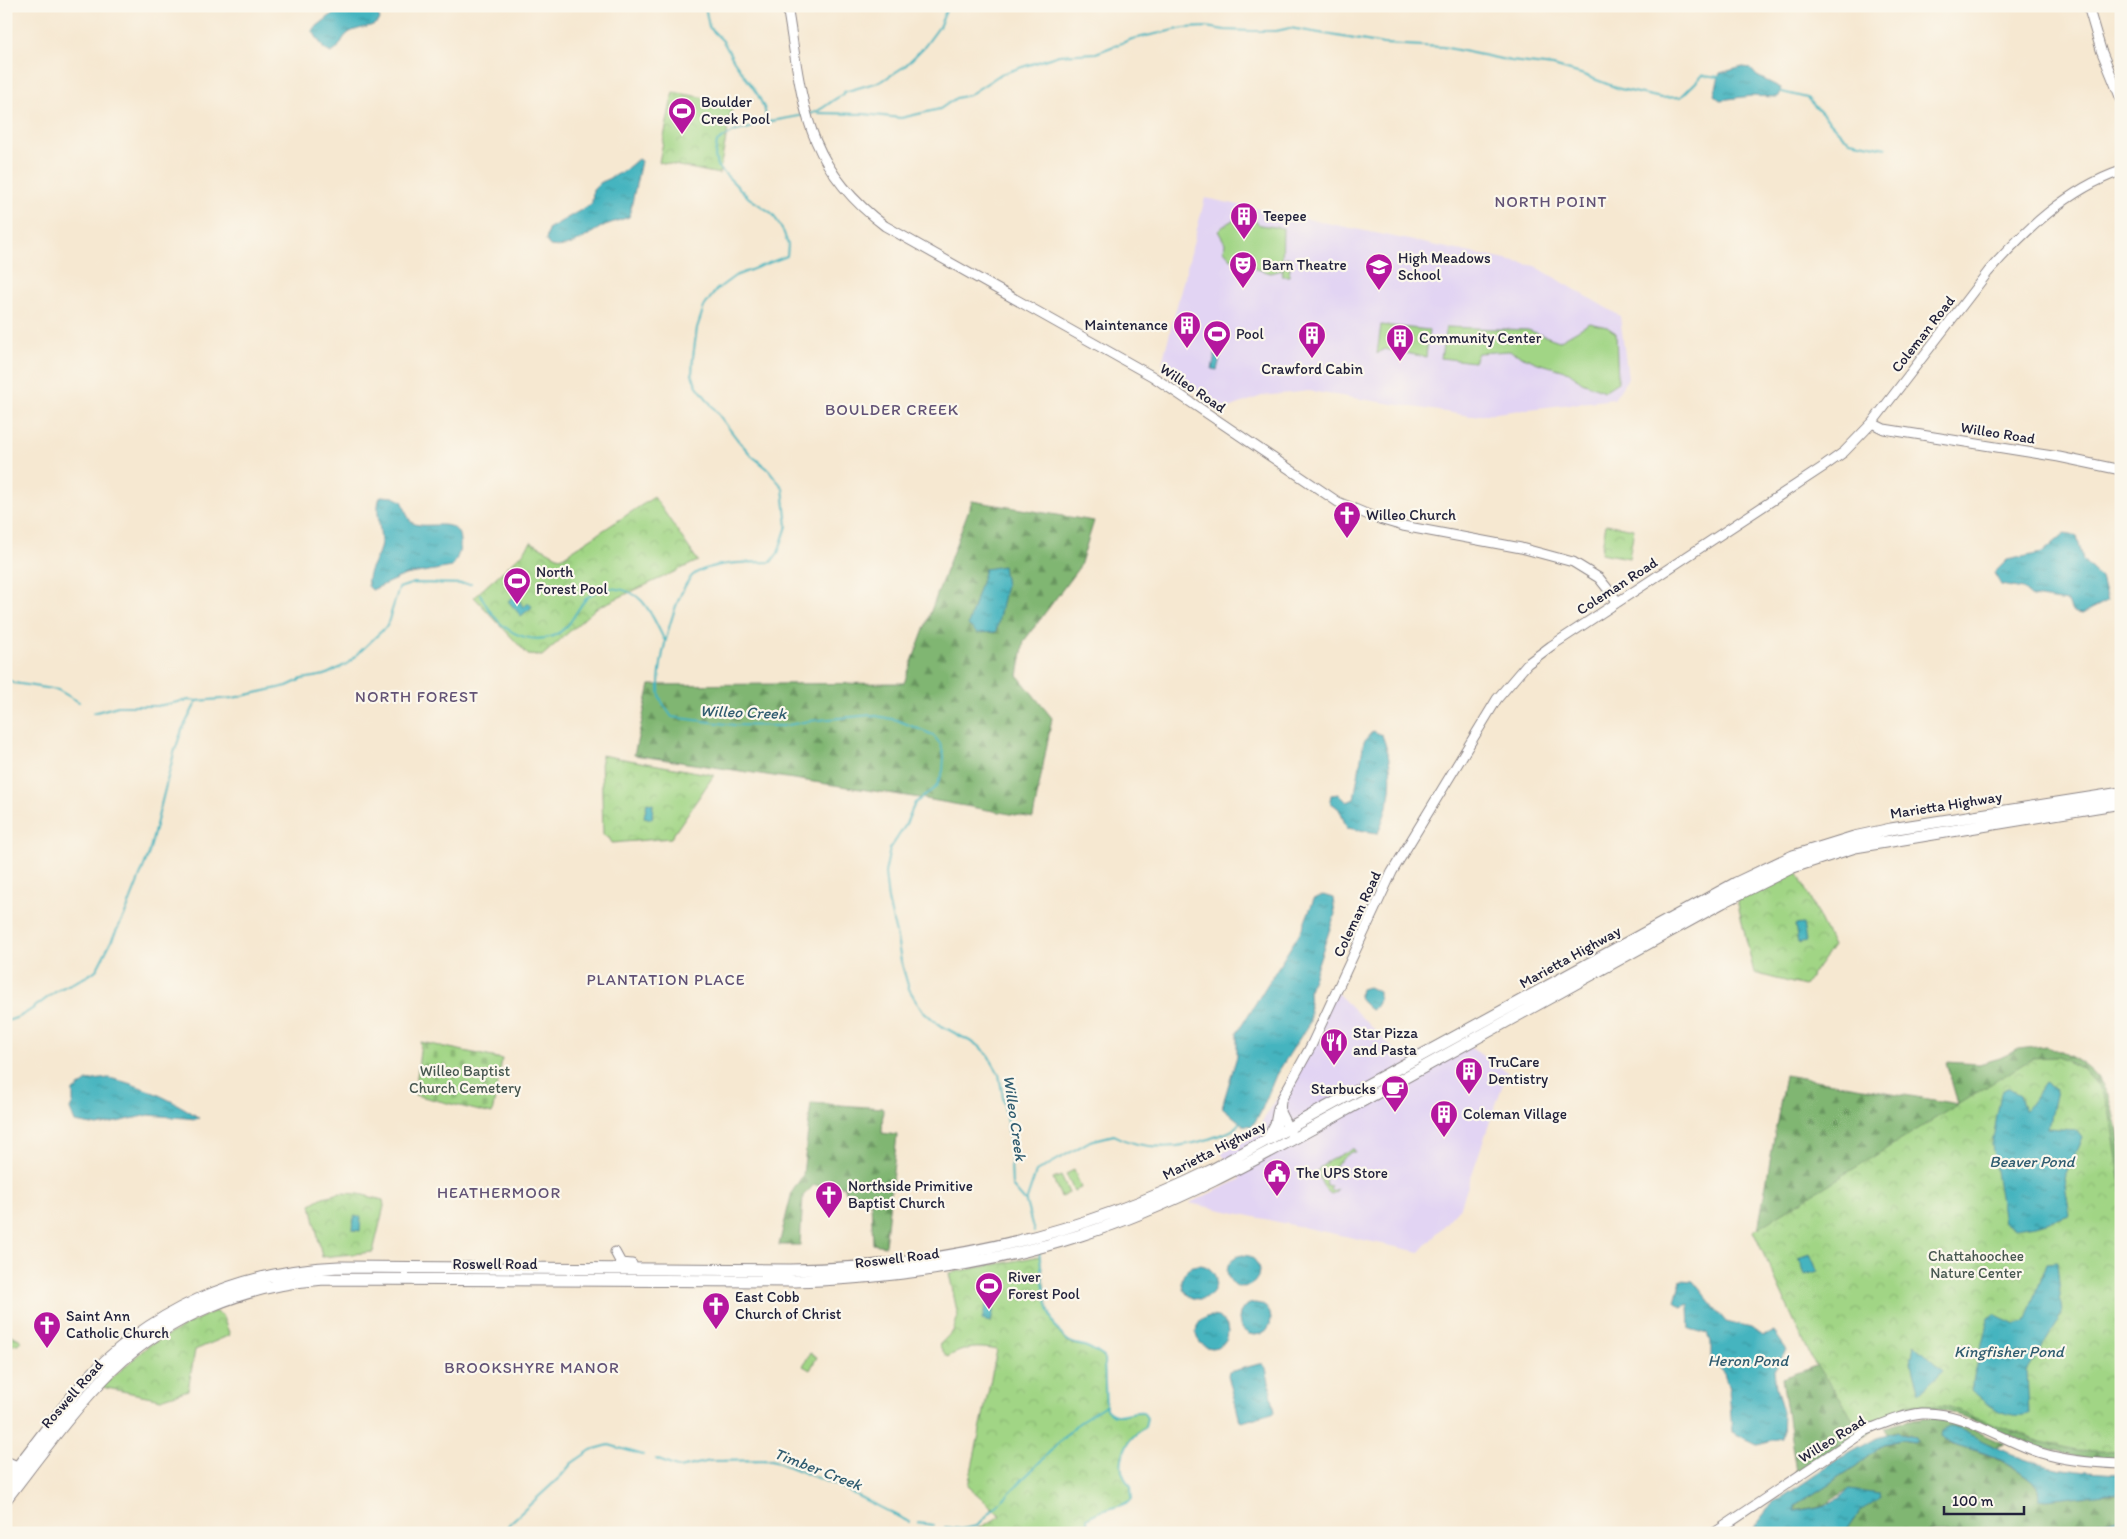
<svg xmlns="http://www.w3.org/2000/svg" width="2127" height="1539" font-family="Itim,sans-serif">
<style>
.built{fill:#e2d4f3}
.grass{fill:#a1d585;stroke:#627c60}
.forest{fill:url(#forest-firs);stroke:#516c56}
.cemetery{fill:url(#cemetery-stones);stroke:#627c60}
.park{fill:url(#park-crowns);stroke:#627c60}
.garden{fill:url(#garden-dots);stroke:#627c60}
.water{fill:url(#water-ripples);stroke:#346b7d}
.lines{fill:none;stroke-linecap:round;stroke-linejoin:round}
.stream{stroke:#45b4bf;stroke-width:2}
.secondary-casing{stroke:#8c8586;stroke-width:11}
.highway-casing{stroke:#8c8586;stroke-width:13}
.secondary{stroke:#fff;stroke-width:9}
.highway{stroke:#fff;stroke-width:11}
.labels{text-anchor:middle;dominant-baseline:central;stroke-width:4.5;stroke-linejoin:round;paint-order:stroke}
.poi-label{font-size:15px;fill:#22223b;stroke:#fbf7ec;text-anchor:start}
.street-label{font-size:15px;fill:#22223b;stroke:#fbf7ec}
.park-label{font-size:15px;fill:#485851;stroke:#fbf7ec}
.neighbourhood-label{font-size:16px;letter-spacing:1px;fill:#625275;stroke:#fbf7ec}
.water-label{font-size:16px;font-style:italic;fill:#305c70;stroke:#fbf7ec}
</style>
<defs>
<pattern id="forest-firs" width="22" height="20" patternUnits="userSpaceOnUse" patternTransform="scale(1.25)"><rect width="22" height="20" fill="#80b672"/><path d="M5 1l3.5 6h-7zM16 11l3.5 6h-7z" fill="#68945f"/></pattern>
<pattern id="cemetery-stones" width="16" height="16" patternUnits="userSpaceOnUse" patternTransform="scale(1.25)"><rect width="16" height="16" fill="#a1d585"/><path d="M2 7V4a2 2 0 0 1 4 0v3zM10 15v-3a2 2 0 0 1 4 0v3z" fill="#8ab774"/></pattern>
<pattern id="park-crowns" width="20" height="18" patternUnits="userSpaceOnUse" patternTransform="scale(1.25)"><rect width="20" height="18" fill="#a1d585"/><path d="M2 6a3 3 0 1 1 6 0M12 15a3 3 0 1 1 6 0" fill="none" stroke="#8ab774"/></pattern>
<pattern id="garden-dots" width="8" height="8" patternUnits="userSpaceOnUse" patternTransform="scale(1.25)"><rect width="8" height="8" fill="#a1d585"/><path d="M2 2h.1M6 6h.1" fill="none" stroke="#8ab774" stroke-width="1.8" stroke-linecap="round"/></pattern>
<pattern id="water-ripples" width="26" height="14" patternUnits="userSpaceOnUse" patternTransform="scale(1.25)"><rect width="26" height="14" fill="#45b4bf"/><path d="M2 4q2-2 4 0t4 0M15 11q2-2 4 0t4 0" fill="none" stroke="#39929c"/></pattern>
</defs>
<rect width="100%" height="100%" fill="#fbf7ec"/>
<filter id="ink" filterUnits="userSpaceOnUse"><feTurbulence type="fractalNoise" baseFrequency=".02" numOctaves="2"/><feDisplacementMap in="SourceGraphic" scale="10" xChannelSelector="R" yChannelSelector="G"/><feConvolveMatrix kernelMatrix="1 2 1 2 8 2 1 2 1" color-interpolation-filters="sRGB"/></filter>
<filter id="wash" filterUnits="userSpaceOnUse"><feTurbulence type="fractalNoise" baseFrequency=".0096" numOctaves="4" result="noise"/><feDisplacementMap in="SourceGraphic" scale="20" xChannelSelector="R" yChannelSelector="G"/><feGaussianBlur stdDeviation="1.12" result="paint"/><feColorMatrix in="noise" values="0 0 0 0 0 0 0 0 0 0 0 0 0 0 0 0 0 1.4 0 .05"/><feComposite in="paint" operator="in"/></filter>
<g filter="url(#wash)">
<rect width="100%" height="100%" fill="#f6e8d1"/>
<!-- built -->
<path class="built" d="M1205,198L1535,266L1620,316L1628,378L1614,399L1471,416L1309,391L1262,396L1223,410L1162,363Z
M1335,991L1405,1060L1453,1036L1507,1072L1461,1206L1420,1252L1189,1203L1241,1179L1221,1153L1253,1136L1285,1086Z"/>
<!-- grass -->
<path class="grass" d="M1245,213L1260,225L1283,228L1282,270L1271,273L1252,268L1247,272L1240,261L1231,259L1224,251L1225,243L1218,231L1226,224Z
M1590,323L1607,327L1616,333L1618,382L1604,391L1582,382L1569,372L1538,363L1509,351L1478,353L1474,362L1441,358L1446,327L1528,330L1559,341Z
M1381,325L1429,330L1426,357L1384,349L1377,354Z
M1352,1149H1354L1355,1152H1351L1328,1171L1330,1176H1325L1326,1185L1331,1186L1330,1189L1333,1191L1337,1189L1336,1192L1331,1194C1324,1190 1318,1178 1318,1170L1323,1164Z
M1074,1170L1081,1188L1074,1191L1066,1174Z
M1061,1176L1069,1193L1061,1197L1053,1179Z
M810,1353L817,1357L810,1370L803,1366Z"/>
<!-- forest -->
<path class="forest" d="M972,501L1094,521L1080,566L1024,641L1018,676L1052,718L1033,818L920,798L634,755L650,685L904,683Z
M2046,1046C2106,1067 2114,1095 2121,1154V1459H2090L2029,1444L1977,1421L1941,1410H1915L1894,1416L1797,1479L1782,1378L2031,1289L1758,1230L1785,1075L1958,1104L1946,1062L1979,1064L2000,1058L2019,1049Z
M811,1103L883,1108L882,1133L897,1135L885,1246L873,1244L871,1202L849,1200L844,1186L814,1185L803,1196L800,1245H779L792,1192L803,1175Z
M1932,1418L1955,1421L2004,1443L1996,1448L1984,1442L1948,1443C1981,1451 2013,1462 2038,1486V1491L2121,1494V1519L2056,1528L2043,1533H1834L1847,1529L1860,1510L1847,1491L1822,1506L1794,1511L1795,1506L1856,1466L1883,1444L1901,1440L1914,1442L1917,1440L1911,1435L1900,1434L1898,1431L1887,1434L1885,1427L1909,1420Z"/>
<!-- cemetery -->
<path class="cemetery" d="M421,1042L502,1059L492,1114L415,1095Z
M8,1333L21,1340L20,1343L6,1347Z"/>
<!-- park -->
<path class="park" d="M673,92L733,103L719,174L659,162Z
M654,497L698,561L596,608L542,656L528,655L474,597L523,553L531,542L561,558Z
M1606,524L1634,529L1629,558L1601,553Z
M601,755L714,775L671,838L612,843L609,838L603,835Z
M1797,872L1833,946L1804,986L1754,973L1737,900Z
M2058,1057L2083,1069L2100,1088L2109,1108L2121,1185V1452L2077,1450L2041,1442L1947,1406L1908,1404L1861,1428L1811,1358L1753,1231L2033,1058Z
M341,1193L359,1194L383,1200L384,1206L373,1252L322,1257L311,1204L323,1197Z
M1040,1256C1045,1282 1045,1331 1072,1344C1076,1345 1080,1345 1084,1346C1091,1348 1098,1353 1104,1357L1106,1409C1117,1422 1128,1410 1143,1412L1147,1418L1145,1427C1126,1438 1111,1467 1131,1486L1132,1499C1119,1510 1101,1508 1087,1518L1088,1528L1095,1533H970L1001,1516L968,1486L997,1350C976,1346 966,1347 947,1357L939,1345L953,1331L958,1316L949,1273Z
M215,1311L222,1315L230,1335L195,1350L188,1390L161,1399L102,1387L148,1346L192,1322Z"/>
<!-- garden -->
<path class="garden" d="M1285,257L1291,258L1289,276H1282Z"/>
<!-- water -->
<path class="water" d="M343,6H375L380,20C373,28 360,27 350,32C341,37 341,49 331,53L324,49L312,30Z
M1743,67L1750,68L1757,76L1781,88L1778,97L1751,96L1720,100L1714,95L1720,73Z
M638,159L641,161L629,217C621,220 613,222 605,225C586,235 573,250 550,246L546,241L548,229L588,206L592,203L593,190L600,183L625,170Z
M1217,346L1223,347L1217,370L1212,369Z
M381,496L394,497L402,501C406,507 407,522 415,524C430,529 459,516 460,541C461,550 457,559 452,567L405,575L372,590L368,586C365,569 380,559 381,542C381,530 374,505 381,496Z
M2064,534L2077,536L2083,560L2101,578L2107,601L2082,614L2072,612L2068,602L2032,597L2023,589L2001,585L1994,573L2007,560L2042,553Z
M1003,566L1006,585L996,632L977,633L968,625L985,569Z
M516,595L523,607L529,603L532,607L521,616L508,601Z
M1373,731L1382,735C1396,771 1392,799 1378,833L1347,828L1339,809L1330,802L1331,795L1339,794L1347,802L1354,799L1364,741Z
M647,803L653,804L652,819L644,817Z
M1323,895L1333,898L1335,914L1309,990L1310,1022L1276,1075L1260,1114L1252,1126L1243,1125L1222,1107L1237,1056V1033L1302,929L1314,899Z
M1803,924L1806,941L1798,943L1795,925Z
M1368,987L1379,992C1379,1000 1379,1006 1371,1010L1365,1005L1359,997L1361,989Z
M108,1078C134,1082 178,1102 199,1118L196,1119L149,1115L98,1126L75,1122L70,1109L73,1103V1091L87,1081Z
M2045,1083L2056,1090L2048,1128L2076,1130L2082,1138L2064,1178L2070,1215L2036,1225L2014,1228L2004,1222L1992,1145L2001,1092L2007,1088L2020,1095L2025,1111Z
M354,1216L361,1217L360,1231L353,1230Z
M1810,1254L1818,1271L1805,1275L1799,1258Z
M1227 1271a16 16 0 1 1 32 0a16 16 0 1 1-32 0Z
M2057,1262L2062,1314L2027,1372L2029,1414C2008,1420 1986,1405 1971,1390L1988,1318L1994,1314L2015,1324L2026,1321L2047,1263Z
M1182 1282a17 17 0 1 1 34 0a17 17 0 1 1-34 0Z
M1681,1280L1693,1281L1726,1322L1751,1328L1762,1336L1774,1332L1787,1350L1774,1370L1776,1387L1783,1412L1782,1438L1757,1444L1732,1432L1729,1389L1724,1374L1711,1359V1342L1708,1334L1690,1329L1689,1304L1681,1307L1675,1302Z
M987,1301L995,1303L991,1322L982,1320Z
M1239 1319a16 16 0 1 1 32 0a16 16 0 1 1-32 0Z
M1196 1332a16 16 0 1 1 32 0a16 16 0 1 1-32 0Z
M1914,1344L1943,1371L1919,1393L1911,1363Z
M1259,1364H1263L1266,1368L1275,1412L1242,1422L1240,1421L1228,1375L1229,1372Z
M1948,1427L1958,1428C1991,1446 2025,1463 2062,1469C2082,1472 2101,1473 2121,1474V1494L2104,1493L2047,1500L2039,1499L2038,1486C2022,1471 2004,1460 1984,1453C1969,1448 1952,1446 1940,1436L1941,1431Z
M1898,1431L1901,1434L1916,1437L1917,1440L1914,1442L1901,1440L1883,1444L1856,1466L1795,1506V1511C1814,1508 1837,1506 1849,1489L1880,1493L1881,1498L1860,1510L1847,1529L1834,1533H1749L1772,1504L1850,1452L1877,1437Z
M2121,1519V1533H2043L2056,1528Z"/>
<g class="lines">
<!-- stream -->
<path class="stream" d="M705,6L709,27L723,41L734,61L758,95L765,110L766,121
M1778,91L1807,98L1844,137L1850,141L1886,148
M819,113L864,114L901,118L940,109L956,98L969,95L1001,74L1059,55L1096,53L1132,39L1184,28L1206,27L1225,30L1251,31H1276L1290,28L1384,44L1443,47L1511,61L1553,66L1581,74L1620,89L1661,98L1681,97L1703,75L1720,77
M809,114C822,112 830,100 843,95L844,92L882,81L905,66L925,46L939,27L948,6
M804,115L756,124L750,128L733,132L717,142L715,156L717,166L749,198L773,214L784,233L788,245L787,256L735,276L716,290L704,307L697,328L693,357L692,375L697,386L737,439L752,456L768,469L783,488L787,526L778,553L771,562C751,562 707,562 692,576C675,593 654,673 660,697C662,704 668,711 672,717L734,725L783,726L809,721L871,715L897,720L933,735L941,745L944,756L943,771L936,787L915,803L905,826L890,849L885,873L888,900L897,938L901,961L909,989L921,1009L938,1024L979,1046L988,1055L999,1074L1010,1140L1012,1186L1026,1202L1034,1232
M480,594C484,601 488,610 494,616C511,638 545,649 567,626C574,618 579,606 587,598C602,584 628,586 642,601C652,612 658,628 665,641
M6,679L14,683L58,690L79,702
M93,713L118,706H157L189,700L197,701L233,698L287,686L302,679L325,675L347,664L387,626L399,588L414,583L471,584
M6,1021C27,1017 42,1000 60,989C72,982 87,979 97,969L126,912L149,853L174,753L182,730L197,701
M1026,1202L1036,1172L1090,1141L1114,1135C1146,1153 1187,1148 1220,1135C1229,1132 1234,1131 1239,1123
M1039,1252C1044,1278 1043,1321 1066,1339C1071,1344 1077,1344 1084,1346C1091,1348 1098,1353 1104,1357L1106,1409C1117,1422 1128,1410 1143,1412L1147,1418L1145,1427C1126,1438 1111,1467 1131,1486L1132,1499C1119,1510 1100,1508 1087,1518L1088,1528L1095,1533
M656,1459L679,1468L710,1461L772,1460L840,1487L909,1522
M918,1523L934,1525
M945,1527L961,1529L977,1526L1079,1422L1104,1406
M503,1533L510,1523L561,1476L572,1463L591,1450L609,1445L643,1455"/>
</g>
</g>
<g filter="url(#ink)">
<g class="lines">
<!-- secondary casing -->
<g class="secondary-casing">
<path id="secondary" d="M787,6C803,100 802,164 885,226L1152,376L1338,502L1376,518L1403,526L1521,548L1573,562L1599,578L1618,602
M2088,6L2101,50L2121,99
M1872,423L1884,429L2059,457L2121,470
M1291,1134L1280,1112L1281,1100L1311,1046L1392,872L1497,699L1527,664L1551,646L1823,467L1844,452L1872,423L1988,272C2024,231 2068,189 2121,171
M615,1252L621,1263L632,1264
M6,1461L22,1468
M1714,1533L1867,1430C1885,1423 1903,1415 1922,1413C1965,1411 2002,1441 2041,1453C2067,1461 2094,1463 2121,1464"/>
</g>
<!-- highway casing -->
<g class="highway-casing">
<path id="highway" d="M1268,1139L1276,1124L1279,1108
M6,1482C31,1450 55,1417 81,1386C147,1311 240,1271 339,1267L790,1270C938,1268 1080,1235 1212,1170L1736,883L1793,856L1854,837L1891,829L2121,793
M6,1499C40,1455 73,1409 112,1370C169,1315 246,1285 324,1279L795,1281C892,1278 988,1265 1081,1235C1185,1202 1280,1146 1375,1094C1491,1030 1607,966 1723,902L1793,867L1855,847L2121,803"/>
</g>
<!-- secondary -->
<use href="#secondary" class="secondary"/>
<!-- highway -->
<use href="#highway" class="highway"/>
</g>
</g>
<!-- icons -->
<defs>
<g id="stadium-pin" transform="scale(1.4375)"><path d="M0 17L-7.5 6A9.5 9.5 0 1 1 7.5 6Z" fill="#b5179e" stroke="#fbf7ec"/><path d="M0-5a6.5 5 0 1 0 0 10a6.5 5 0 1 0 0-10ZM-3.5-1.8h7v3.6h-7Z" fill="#fff"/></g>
<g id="building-pin" transform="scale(1.4375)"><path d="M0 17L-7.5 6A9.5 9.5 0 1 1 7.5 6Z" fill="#b5179e" stroke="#fbf7ec"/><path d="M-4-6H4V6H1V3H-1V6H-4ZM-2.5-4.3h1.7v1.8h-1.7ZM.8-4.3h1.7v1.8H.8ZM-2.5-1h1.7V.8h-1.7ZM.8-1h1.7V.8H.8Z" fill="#fff"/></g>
<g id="theatre-pin" transform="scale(1.4375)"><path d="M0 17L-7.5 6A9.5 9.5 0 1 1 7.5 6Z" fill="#b5179e" stroke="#fbf7ec"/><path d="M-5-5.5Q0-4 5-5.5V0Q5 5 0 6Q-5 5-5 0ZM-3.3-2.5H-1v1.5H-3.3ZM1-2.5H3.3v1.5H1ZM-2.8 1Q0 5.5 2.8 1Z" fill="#fff"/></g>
<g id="school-pin" transform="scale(1.4375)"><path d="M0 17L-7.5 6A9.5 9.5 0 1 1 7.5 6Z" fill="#b5179e" stroke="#fbf7ec"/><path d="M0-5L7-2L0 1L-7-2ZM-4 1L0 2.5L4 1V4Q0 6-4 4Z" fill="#fff"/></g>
<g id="church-pin" transform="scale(1.4375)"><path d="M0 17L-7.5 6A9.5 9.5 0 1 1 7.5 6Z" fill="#b5179e" stroke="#fbf7ec"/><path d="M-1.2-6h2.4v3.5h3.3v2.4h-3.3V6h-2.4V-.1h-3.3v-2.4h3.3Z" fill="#fff"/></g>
<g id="restaurant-pin" transform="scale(1.4375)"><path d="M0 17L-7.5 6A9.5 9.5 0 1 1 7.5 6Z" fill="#b5179e" stroke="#fbf7ec"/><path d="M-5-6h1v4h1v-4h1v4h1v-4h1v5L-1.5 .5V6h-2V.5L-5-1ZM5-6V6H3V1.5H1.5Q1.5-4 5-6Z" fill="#fff"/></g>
<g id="cafe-pin" transform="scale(1.4375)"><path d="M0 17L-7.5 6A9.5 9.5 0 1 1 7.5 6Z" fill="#b5179e" stroke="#fbf7ec"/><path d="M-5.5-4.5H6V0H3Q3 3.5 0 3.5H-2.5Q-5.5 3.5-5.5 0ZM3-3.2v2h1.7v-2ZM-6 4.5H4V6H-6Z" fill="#fff"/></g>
<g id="civic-pin" transform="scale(1.4375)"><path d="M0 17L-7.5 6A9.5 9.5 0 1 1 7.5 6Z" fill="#b5179e" stroke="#fbf7ec"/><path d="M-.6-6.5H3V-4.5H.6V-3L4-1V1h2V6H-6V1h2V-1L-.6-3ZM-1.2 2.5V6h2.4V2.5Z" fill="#fff"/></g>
</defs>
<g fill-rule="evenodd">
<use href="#stadium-pin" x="682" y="111"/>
<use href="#building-pin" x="1244" y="216"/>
<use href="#theatre-pin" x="1243" y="265"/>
<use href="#school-pin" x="1379" y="267"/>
<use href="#building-pin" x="1187" y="325"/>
<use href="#stadium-pin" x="1217" y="334"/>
<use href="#building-pin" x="1312" y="335"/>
<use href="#building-pin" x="1400" y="338"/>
<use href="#church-pin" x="1347" y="515"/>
<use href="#stadium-pin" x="517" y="581"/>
<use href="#restaurant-pin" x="1334" y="1042"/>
<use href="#building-pin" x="1469" y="1071"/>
<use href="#cafe-pin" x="1395" y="1089"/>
<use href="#building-pin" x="1444" y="1114"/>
<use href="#civic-pin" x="1277" y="1173"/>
<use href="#church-pin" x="829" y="1195"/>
<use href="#stadium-pin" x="989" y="1286"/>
<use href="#church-pin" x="716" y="1306"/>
<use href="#church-pin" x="47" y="1325"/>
</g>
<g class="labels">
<!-- poi labels -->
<g class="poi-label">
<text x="701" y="102">Boulder<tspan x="701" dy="17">Creek Pool</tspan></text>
<text x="1263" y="216">Teepee</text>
<text x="1398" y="258">High Meadows<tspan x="1398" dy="17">School</tspan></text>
<text x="1262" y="265">Barn Theatre</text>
<text x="1168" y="325" text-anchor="end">Maintenance</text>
<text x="1236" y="334">Pool</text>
<text x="1419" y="338">Community Center</text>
<text x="1312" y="369" text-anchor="middle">Crawford Cabin</text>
<text x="1366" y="515">Willeo Church</text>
<text x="536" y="572">North<tspan x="536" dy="17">Forest Pool</tspan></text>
<text x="1353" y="1033">Star Pizza<tspan x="1353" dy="17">and Pasta</tspan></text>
<text x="1488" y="1062">TruCare<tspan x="1488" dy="17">Dentistry</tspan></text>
<text x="1376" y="1089" text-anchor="end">Starbucks</text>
<text x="1463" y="1114">Coleman Village</text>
<text x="1296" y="1173">The UPS Store</text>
<text x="848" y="1186">Northside Primitive<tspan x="848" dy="17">Baptist Church</tspan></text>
<text x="1008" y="1277">River<tspan x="1008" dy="17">Forest Pool</tspan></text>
<text x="735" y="1297">East Cobb<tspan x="735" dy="17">Church of Christ</tspan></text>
<text x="66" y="1316">Saint Ann<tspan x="66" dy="17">Catholic Church</tspan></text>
</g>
<!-- street labels -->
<g class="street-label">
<text transform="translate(1923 334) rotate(-52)">Coleman Road</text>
<text transform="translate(1193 388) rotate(34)">Willeo Road</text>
<text transform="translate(1998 433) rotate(9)">Willeo Road</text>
<text transform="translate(1617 586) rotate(-33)">Coleman Road</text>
<text transform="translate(1946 805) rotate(-9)">Marietta Highway</text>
<text transform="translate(1357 914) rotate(-65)">Coleman Road</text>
<text transform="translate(1570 957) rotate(-29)">Marietta Highway</text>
<text transform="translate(1214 1150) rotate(-27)">Marietta Highway</text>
<text transform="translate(897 1258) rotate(-7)">Roswell Road</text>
<text x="495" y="1264">Roswell Road</text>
<text transform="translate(72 1394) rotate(-49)">Roswell Road</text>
<text transform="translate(1832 1439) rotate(-32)">Willeo Road</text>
</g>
<!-- park labels -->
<g class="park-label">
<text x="465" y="1071">Willeo Baptist<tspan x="465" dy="17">Church Cemetery</tspan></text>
<text x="1976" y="1256">Chattahoochee<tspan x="1976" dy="17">Nature Center</tspan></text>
</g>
<!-- neighbourhood labels -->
<g class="neighbourhood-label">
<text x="1551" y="201">NORTH POINT</text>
<text x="892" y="409">BOULDER CREEK</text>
<text x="417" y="696">NORTH FOREST</text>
<text x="666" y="979">PLANTATION PLACE</text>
<text x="499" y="1192">HEATHERMOOR</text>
<text x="532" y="1367">BROOKSHYRE MANOR</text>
</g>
<!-- water labels -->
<g class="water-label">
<text transform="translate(743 712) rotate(2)">Willeo Creek</text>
<text transform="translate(1015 1118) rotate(82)">Willeo Creek</text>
<text x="2032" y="1161">Beaver Pond</text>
<text x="2009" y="1351">Kingfisher Pond</text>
<text x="1748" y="1360">Heron Pond</text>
<text transform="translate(818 1469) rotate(21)">Timber Creek</text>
</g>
</g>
<!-- margin -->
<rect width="2127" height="1539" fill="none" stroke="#fbf7ec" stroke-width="25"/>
<!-- scale -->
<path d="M1944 1506v8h80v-8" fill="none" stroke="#22223b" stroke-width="2.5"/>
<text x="1952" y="1506" font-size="15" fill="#22223b" stroke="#fbf7ec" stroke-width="4" paint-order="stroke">100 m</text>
</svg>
